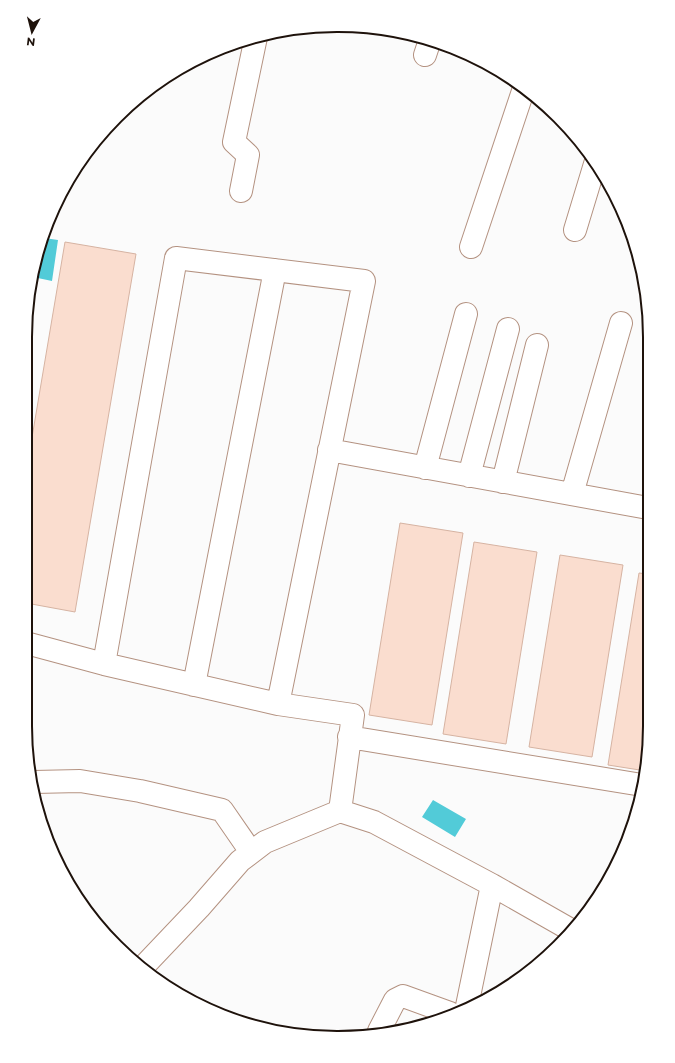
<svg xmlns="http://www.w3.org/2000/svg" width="675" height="1063" font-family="Montserrat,sans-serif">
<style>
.water{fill:#52cbd8}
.building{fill:#faddcf;stroke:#d6b3a2}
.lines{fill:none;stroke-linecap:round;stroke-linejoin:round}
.minor-casing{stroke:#b49281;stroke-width:24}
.minor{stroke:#fff;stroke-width:22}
.rim{fill:none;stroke:#1e120b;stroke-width:2}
</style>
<rect width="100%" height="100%" fill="#fbfbfb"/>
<!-- water -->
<path class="water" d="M44,238L58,240L52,281L33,277Z
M433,800L466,819L455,837L422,817Z"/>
<!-- building -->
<path class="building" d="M65,242L136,254L75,612L26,603L27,467Z
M400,523L463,533L432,725L369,715Z
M474,542L537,552L506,744L443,734Z
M560,555L623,565L592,757L529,747Z
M639,573L648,574L647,766L646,771L608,765Z
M625,828H631L624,848Z"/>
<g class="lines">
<!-- minor casing -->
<g class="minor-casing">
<path id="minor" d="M425,55L430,40
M241,191L248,155L234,142L256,37
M575,230L595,164
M471,247L524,88
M329,450L648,508
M425,468L466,314
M469,476L508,329
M503,482L537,345
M572,494L621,323
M26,643L104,664L278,704L353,715L340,811
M104,664L176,258L364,281L278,704
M194,685L275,270
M349,737L642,785
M34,782L80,781L140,791L222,810L251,852
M142,968L199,908L240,861L265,842L340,811L374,822L492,885L571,930
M467,1006L492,885
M379,1031L395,1000L403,996L450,1013"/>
</g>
<!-- minor -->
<use href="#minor" class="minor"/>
</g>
<!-- crop -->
<path d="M0 0H675V1063H0ZM337 32H338A305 305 0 0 1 643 337V726A305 305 0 0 1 338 1031H337A305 305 0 0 1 32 726V337A305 305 0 0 1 337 32Z" fill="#fff" fill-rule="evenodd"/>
<path class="rim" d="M337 32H338A305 305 0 0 1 643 337V726A305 305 0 0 1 338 1031H337A305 305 0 0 1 32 726V337A305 305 0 0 1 337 32Z"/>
<!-- north arrow -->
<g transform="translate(32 32) rotate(187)" stroke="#ffffff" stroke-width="3" paint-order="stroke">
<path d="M0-3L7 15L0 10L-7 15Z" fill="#1e120b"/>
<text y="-6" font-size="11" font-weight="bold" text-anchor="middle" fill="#1e120b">N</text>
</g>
</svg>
